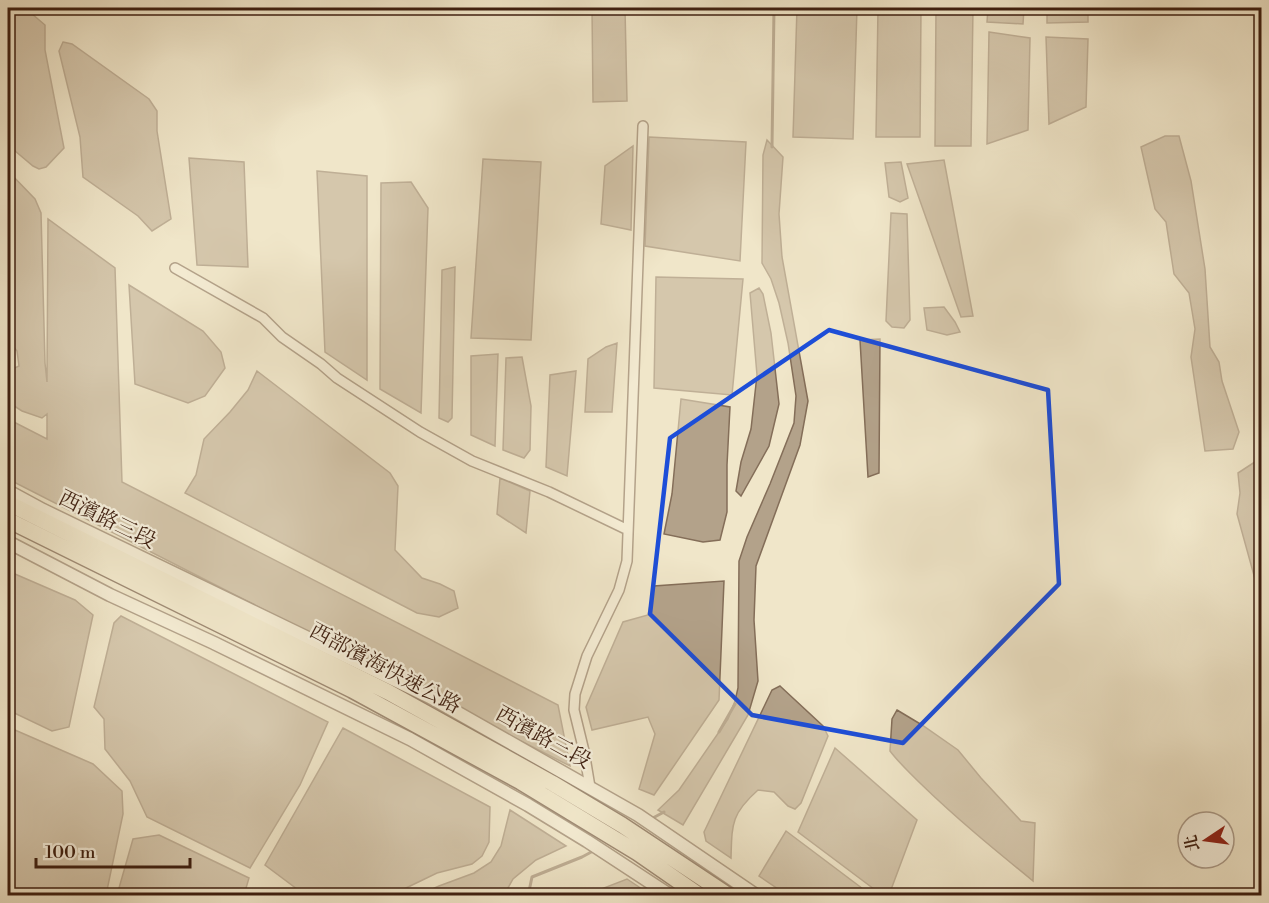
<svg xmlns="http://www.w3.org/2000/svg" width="1269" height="903" font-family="'Libre Bodoni','Noto Serif TC',serif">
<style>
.water{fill:#b3a28a;stroke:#846e59;stroke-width:1.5}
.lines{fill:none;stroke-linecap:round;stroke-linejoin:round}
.stream{stroke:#846e59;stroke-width:3}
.minor-casing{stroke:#6a513e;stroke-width:12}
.tertiary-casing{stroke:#6a513e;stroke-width:15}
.trunk-casing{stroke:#3e1f10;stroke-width:18}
.minor{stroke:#f5efdc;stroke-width:9}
.tertiary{stroke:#f5efdc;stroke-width:12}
.trunk{stroke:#f0e6c9;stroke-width:15}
.marked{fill:none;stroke:#1d4ed8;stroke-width:4.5;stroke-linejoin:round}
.labels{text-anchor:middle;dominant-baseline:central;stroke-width:4.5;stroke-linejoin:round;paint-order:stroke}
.street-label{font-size:21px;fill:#3e1f10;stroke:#f5efdc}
</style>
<rect width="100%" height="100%" fill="#f0e6c9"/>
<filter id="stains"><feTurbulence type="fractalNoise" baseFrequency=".00333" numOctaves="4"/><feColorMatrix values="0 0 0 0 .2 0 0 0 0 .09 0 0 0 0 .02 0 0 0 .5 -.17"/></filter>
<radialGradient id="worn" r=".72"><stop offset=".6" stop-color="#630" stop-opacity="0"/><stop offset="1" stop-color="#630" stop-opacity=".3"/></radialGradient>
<!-- water -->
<path class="water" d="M8,8H25L45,25V50L64,148L46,167L39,169L33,166L8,145Z
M592,8H625L627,101L593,102Z
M797,8H857L853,139L793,137Z
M878,8H921L920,137H876Z
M936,8H973L971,146H935Z
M988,8H1024L1023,24L987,22Z
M1047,8H1088V22L1047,23Z
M989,32L1030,38L1028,130L987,144Z
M1046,37L1088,39L1086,107L1049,124Z
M63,42L72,44L149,99L157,111V131L171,219L152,231L138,216L83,177L80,137L59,51Z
M1165,136H1179L1191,181L1205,269L1210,347L1219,362L1222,381L1239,432L1233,449L1205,451L1191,357L1195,329L1189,293L1174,274L1166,222L1155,209L1141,147Z
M649,137L746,142L740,261L645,246Z
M767,140L783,157L779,214L782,257L808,401L800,445L756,566L754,620L758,681L748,715L683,825L658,810L679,790L728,719L735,701L738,688L739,561L747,537L770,484L794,423L796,396L788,343L779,303L771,279L762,263L763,155Z
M633,146L631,230L601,224L605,166Z
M189,158L244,162L248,267L197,265Z
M483,159L541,162L531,340L471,338Z
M944,160L973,316L961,317L907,164Z
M901,162L908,198L900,202L889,197L885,163Z
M8,171L35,199L41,213L45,363L47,382L48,219L115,268L122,482L558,705L570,766L8,479V419L47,439V414L42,418L22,411L8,402V371L19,366L17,351L8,340Z
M317,171L367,176V380L325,352Z
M411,182L428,208L421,413L380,389L381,183Z
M891,213L907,214L910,320L904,328L892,327L886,321Z
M455,267L452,418L448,422L439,418L442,270Z
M656,277L743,279L732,395L654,388Z
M129,285L203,331L221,352L225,368L205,396L188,403L135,384Z
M759,288L763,294L771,333L779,404L769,446L741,496L736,491L741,462L751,429L757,375L750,293Z
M944,307L955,322L960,332L947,335L927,330L924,308Z
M880,339L879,473L868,477L860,340Z
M617,343L612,412H585L588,359L606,347Z
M498,354L495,446L471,435V356Z
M522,357L531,406L530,450L524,458L503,450L506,358Z
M257,371L390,473L398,486L395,550L422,578L440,584L454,591L458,608L439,617L417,613L185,493L196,475L204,439L230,412L248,390Z
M576,371L567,476L546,467L550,375Z
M681,399L730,407L727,465V512L720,540L703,542L664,534L672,494Z
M1261,458V595L1258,590L1237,514L1240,493L1238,473Z
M500,478L530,491L526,533L497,514Z
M8,571L75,600L93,615L69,727L52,731L8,710Z
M724,581L719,700L654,795L639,789L655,734L648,717L592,730L586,707L623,622L648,615L654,586Z
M121,616L328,722L300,785L250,868L147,817L130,781L105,749L104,719L94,707L114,623Z
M780,686L823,726L828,736L801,803L795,809L788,806L774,792L758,790C731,814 732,824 731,858L706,841L704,832L772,690Z
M897,710L922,725L958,750L981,778L1021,821L1035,823L1033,881C995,850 957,819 921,784C910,773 899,763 890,751L892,719Z
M8,727L93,764L122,791L123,814L106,895H8Z
M343,728L490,807L489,842L482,856L472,864L437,873L406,888L393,895H305L265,865Z
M835,748L917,820L889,895H882L798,832Z
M510,810L566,846L536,860L513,879L504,895H419L439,886L474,873L491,862L501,846Z
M786,831L871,895H787L759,876Z
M159,835L249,878L244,895H117L133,839Z
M627,879L651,895H586Z"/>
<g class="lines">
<!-- stream -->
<path class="stream" d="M772,147L774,8
M719,732L735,704
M651,819L664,812
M528,896L532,877L582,857L595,850"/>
<!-- minor casing -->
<g class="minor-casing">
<path id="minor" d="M175,268L263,318L282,337L321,364L337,378L420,432L472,461L549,492L628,530
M590,787L584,751L574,710L575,694L587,656L619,590L627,561L643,126"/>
</g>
<!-- tertiary casing -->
<g class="tertiary-casing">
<path id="tertiary" d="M8,491L43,510L430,697L638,815L757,896
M8,542L110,595L214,643L410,739L528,805L587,841L671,896"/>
</g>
<!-- trunk casing -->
<g class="trunk-casing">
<path id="trunk" d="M8,503L388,692L552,783L622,825L729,896
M8,520L352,690L521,782L638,853L700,896"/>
</g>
<!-- minor -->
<use href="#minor" class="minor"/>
<!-- tertiary -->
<use href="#tertiary" class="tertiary"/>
<!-- trunk -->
<use href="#trunk" class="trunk"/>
</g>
<!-- marked area -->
<path d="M0 0H1269V903H0ZM829,330L1048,390L1059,584L903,743L752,715L650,614L670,438Z" fill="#f0e6c9" fill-opacity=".55" fill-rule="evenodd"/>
<path class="marked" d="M829,330L1048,390L1059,584L903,743L752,715L650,614L670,438Z"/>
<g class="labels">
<!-- street labels -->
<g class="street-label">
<text transform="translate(107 520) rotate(26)">西濱路三段</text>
<text transform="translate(385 669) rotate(28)">西部濱海快速公路</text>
<text transform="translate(543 738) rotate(29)">西濱路三段</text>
</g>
</g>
<!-- margin -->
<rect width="1269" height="903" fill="none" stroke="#f0e6c9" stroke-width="30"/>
<rect x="9" y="9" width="1251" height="885" fill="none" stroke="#3e1f10" stroke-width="3"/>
<rect x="15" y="15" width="1239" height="873" fill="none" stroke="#3e1f10" stroke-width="1.5"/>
<!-- north arrow -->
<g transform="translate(1206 840) rotate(257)"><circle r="28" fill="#f5efdc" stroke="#ac9c8a" stroke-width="1.5"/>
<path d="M0-4.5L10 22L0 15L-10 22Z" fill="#8f2418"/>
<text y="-9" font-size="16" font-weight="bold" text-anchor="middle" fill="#3e1f10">北</text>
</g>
<!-- scale -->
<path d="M36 858v9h154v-9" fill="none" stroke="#3e1f10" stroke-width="3"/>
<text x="45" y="858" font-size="18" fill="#3e1f10" stroke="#f5efdc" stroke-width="4.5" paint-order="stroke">100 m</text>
<rect width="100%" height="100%" filter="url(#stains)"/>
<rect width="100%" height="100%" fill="url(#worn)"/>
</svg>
